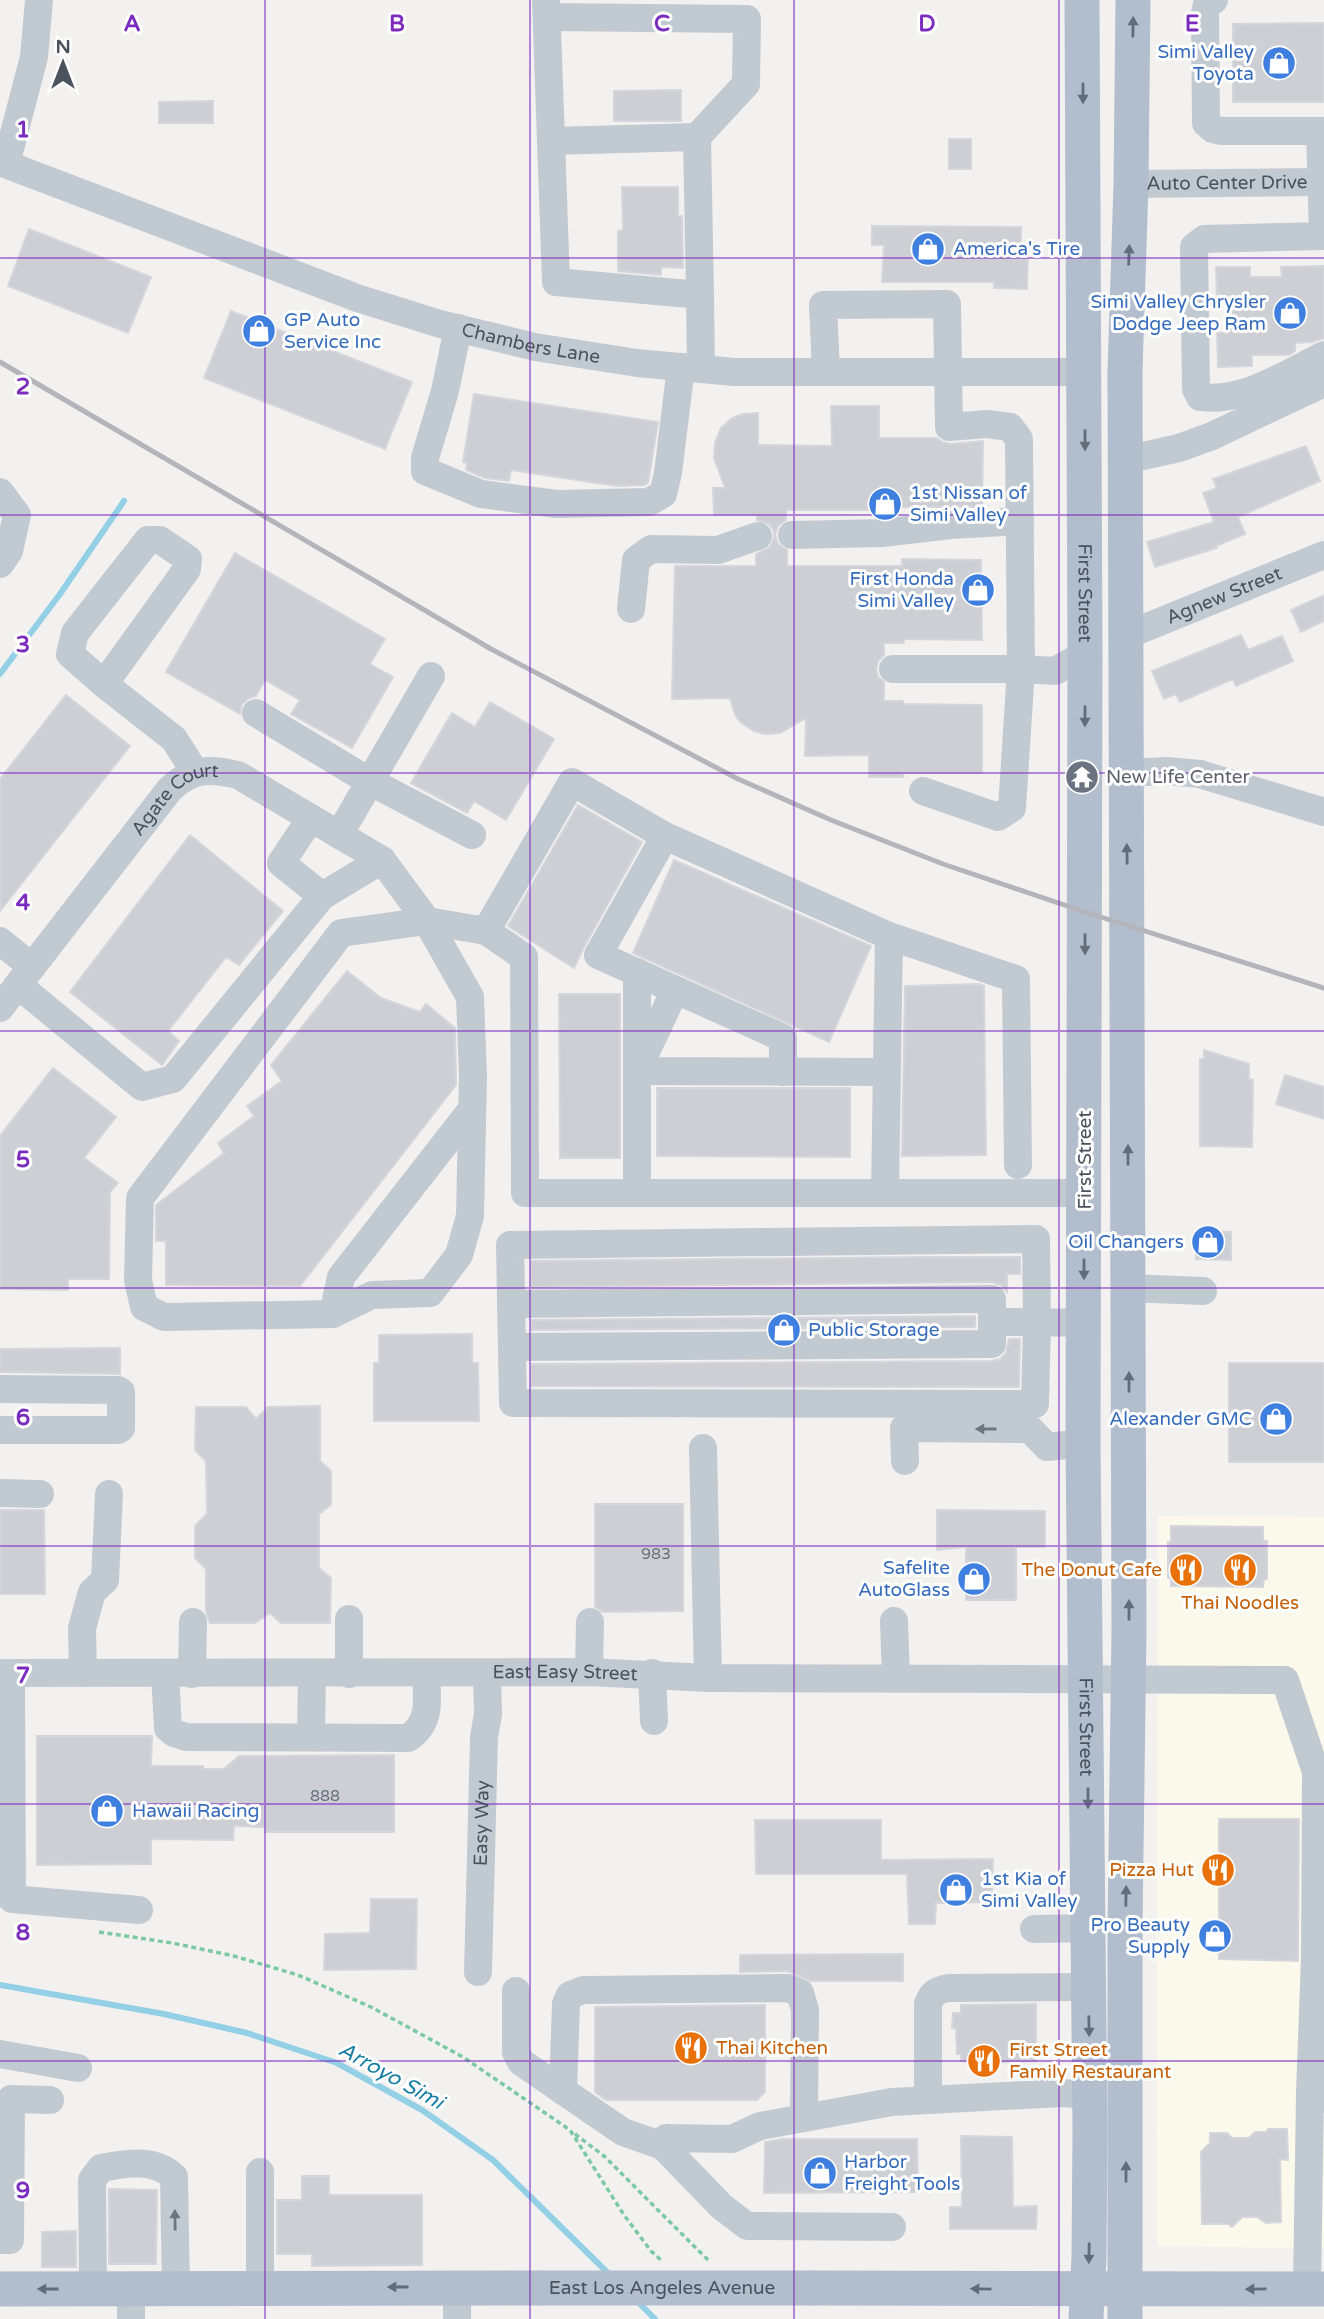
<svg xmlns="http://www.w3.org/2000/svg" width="1324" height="2319" font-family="'Varela Round',sans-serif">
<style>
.commercial{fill:#fbf8ec}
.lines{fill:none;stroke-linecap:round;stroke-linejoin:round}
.stream{stroke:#93d0e6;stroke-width:6}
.building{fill:#cecfd4;stroke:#d5d6db;stroke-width:2}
.path{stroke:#7dc8a7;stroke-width:3.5;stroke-dasharray:5 3.5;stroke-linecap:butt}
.minor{stroke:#c2cad1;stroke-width:28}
.major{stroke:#b2becd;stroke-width:35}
.rail{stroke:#b3b5ba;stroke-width:5}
.major-bridge{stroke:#b2becd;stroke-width:35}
.oneway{fill:#636d79}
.oneway2{fill:#6d7680}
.grid{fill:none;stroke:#7b2cbf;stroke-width:2;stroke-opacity:0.55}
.labels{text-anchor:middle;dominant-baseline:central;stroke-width:6;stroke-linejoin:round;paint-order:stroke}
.number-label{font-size:16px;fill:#6a717b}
.shop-label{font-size:19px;fill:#366cbe;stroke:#fff;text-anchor:end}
.street-label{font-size:19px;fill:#49525d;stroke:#fff}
.worship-label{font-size:19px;fill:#5b616d;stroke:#fff;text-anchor:start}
.food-label{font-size:19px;fill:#c56008;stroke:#fff;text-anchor:end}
.water-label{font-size:21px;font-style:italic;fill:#167da3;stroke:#fff}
.grid-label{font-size:23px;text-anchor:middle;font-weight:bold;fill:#7b2cbf;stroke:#fff;stroke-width:6;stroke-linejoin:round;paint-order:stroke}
</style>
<rect width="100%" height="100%" fill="#f3f1f0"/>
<!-- commercial -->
<path class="commercial" d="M1158,1516L1324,1517V2248L1157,2246Z"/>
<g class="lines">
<!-- stream -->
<path class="stream" d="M0,674L60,594L124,501
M0,1985L164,2014L247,2033L337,2063L422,2110L493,2160L611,2276
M637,2301L655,2319"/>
</g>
<!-- building -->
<path class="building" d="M1324,23V102H1233V24Z
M681,90V121H614V91Z
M213,101V123H159V102Z
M949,139H971V169H949Z
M622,187H678V216H682L683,268L661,267V275L618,271V231L623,230Z
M872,226L1021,227V247H1028L1027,289L994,288V282H882L884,245H872Z
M29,229L151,277L128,333L8,286Z
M1324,266V338L1312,342L1295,343V351L1289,355H1252V366L1218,367L1217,333H1228V300H1217L1216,267H1250V277H1282L1281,267Z
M231,311L412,382L385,449L204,378Z
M474,394L658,422L648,483L644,485L617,486L511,470L509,481L485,478L466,470L467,463L463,462Z
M831,406H879V438H937L942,442L950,444L983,441L982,507H893V510H786V520L778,526L775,535L778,544L787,550V566H902V559L981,560L982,640L903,639L904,643H884V655L878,661L876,670L878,677L884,682V701H903V704L982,705V773H903V777H869V755L805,756L806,718L780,733L765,734L754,731L740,722L735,714L730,698L672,699L675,566H756V554L770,547L774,538V531L769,524L757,520V515H714L713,488H725L714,458L715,443L721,428L732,418L743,414L758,413V445L832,446Z
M1306,446L1320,481L1238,517L1245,534L1216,546L1217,548L1155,567L1147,542L1214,522L1203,493L1217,488L1213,479Z
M235,553L385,639L370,664L393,677L352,748L291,714L300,700L265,680L256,696L249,698L242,704L240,714L166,672Z
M1324,595V621L1301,632L1291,610Z
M1241,635L1248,650L1282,636L1293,661L1236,686L1233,679L1180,702L1176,694L1164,699L1152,671Z
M66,695L130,746L0,911V779Z
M490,702L554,739L506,820L474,801L467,813L411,783L452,713L475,727Z
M578,805L642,842L584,947L574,968L508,926Z
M190,835L283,911L239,965L226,957L168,1031L179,1041L162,1065L70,992Z
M674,860L871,946L829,1042L633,953Z
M347,971L381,998L420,1012L426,1004L455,1028L456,1085L300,1286L166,1285V1241H156V1205L224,1153L218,1143L254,1116L247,1106L282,1081L271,1065Z
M979,984L984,986L986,1155L902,1156L905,986Z
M559,994H620V1158H560Z
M1204,1050L1249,1064V1079L1253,1080L1252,1147L1200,1146V1059H1204Z
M53,1068L116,1117L84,1158L118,1183L110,1192L109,1279H68V1290L0,1289V1136Z
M1285,1075L1324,1087V1119L1276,1104Z
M657,1088H850V1157L657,1156Z
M1197,1231L1231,1232V1260L1196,1259Z
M922,1257H1020V1274H1007V1292L1001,1285L992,1282L531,1287V1261Z
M975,1316V1327L531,1330V1320Z
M472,1334V1363H478L479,1421H374V1363H379V1335Z
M1009,1339H1020L1019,1387L531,1386V1364L992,1361L1000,1359L1006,1353Z
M120,1348V1374L0,1372V1349Z
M1229,1363H1324V1462H1229Z
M320,1406V1461L331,1471V1505L319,1514V1568L331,1578L330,1623H281L270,1613L255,1623H210L206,1612V1569L195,1558V1526L207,1514L206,1461L195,1450L196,1407H246L256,1419L268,1407Z
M595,1504H683V1611L603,1612L595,1607Z
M0,1510H44L45,1594H0Z
M937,1510L1045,1511V1547H1016V1600H966V1547L937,1550Z
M1171,1526L1263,1527V1541H1267V1579H1264L1263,1587L1171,1586V1578H1168V1542H1171Z
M37,1736H152L151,1766H203V1769H224L239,1756L394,1755V1832H265V1827L234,1826L233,1840L151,1839V1864L37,1865Z
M1219,1819H1299L1298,1961L1219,1959Z
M755,1820H881V1860L993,1859L992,1902L936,1903L935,1924H909L907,1874H756Z
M371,1899H417L416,1969L324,1970L325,1934L370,1933Z
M903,1954V1981H811L788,1971L740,1972V1955Z
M1036,2004V2061L987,2063L961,2061V2054H957L956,2028H952L953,2013H961V2005Z
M765,2005V2092L757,2100H606L595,2092V2007Z
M1268,2129H1287L1288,2160L1280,2159L1281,2222L1266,2223L1257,2217H1242L1232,2227L1228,2224H1202L1201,2152L1210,2143V2133H1227L1232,2138H1249L1255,2132H1267Z
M961,2136L1012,2137L1013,2207L1037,2206L1036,2229H950V2207H962Z
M783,2139H917L918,2192L764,2193L765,2142Z
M302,2176H329V2195H422V2265L312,2266V2254H277V2200H302Z
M109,2189L157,2190L156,2264H109Z
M76,2231V2267H42V2232Z"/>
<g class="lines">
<!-- path -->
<path class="path" d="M99,1932L172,1943L234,1956L298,1975L371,2007L463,2057L570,2130L624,2215L651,2251L662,2261
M575,2134L604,2156L709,2261"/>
<!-- minor -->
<g class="minor">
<path d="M546,0L556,282L700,295L701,369"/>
<path d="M1214,0L1207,4L1205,13L1206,123L1213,129L1222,131H1324"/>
<path d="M547,17L747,19L746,84L697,137"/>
<path d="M1320,131L1323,236L1204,239L1194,247L1196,389L1200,397C1243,403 1286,374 1324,355"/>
<path d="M551,141L697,137L700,295"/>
<path id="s1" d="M0,162L357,298L440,324L535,347L637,363L734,372H1085"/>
<path d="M6,164L34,57L39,0"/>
<path id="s2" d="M1131,184L1324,182"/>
<path d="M458,328L445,391L425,458V471L481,494L557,504L649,502L663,494L668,473L681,367"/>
<path d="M826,372L823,305L947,304L949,427L987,424L1010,427L1019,439L1021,669L1012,808L998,817L923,791"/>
<path d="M1125,460L1179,448L1212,436L1324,383"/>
<path d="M0,492L17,515L9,551L0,564"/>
<path d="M792,535L882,533L951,525L1020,521"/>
<path d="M631,609L636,560L651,549L718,550L758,536"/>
<path id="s3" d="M1125,636L1324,555"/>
<path d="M893,669H1021L1055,671L1085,654"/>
<path d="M104,684L70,654L75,633L148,540H160L188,559L187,569L104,684L174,739L195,772"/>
<path d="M256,713L369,781L472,835"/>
<path d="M1126,773L1167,771L1200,774L1324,812"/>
<path d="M339,835L431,676"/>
<path d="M665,836L598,955L783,1038V1072"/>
<path d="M322,896L382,860"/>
<path d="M889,936L1016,979L1018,1165"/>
<path d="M0,941L32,967"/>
<path d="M18,985L142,1087L173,1079L322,896L281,863L311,818"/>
<path d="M675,990L637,1071L886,1072"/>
<path id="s4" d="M0,1008L170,789C193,768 209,768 238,775L382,860L427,921L470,997L473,1076L470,1216L459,1255L430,1293L372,1295L333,1314L164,1317L144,1307L138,1280L140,1198L341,933L427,921L486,931"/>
<path d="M637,1193V972"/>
<path d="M885,1193L889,936L665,836L572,782L486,931L524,957L525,1193H1085"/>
<path d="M1129,1288L1203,1291"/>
<path d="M511,1304L992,1299V1344L512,1347"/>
<path d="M333,1314L341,1277L472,1109"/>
<path d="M992,1322H1037L1035,1404L513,1403L510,1245L1036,1239L1037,1322L1084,1323"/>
<path d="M0,1389L118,1390L121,1392V1428L118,1430H0"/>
<path d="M703,1448L708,1678"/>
<path d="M905,1461L904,1428L1030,1429L1047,1447L1083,1443"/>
<path d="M0,1493L40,1494"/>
<path d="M349,1619V1674"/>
<path d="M894,1621L896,1678"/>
<path d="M589,1672L590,1622"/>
<path id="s5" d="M0,1673L589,1672L708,1678L1285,1680L1316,1772L1315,1956L1310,2094"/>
<path d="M11,1673L12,1899L139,1910"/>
<path d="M83,1673L82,1628L92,1592L105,1580L109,1494"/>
<path d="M652,1673L654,1721"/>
<path d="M165,1674L168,1728L174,1733L186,1737L408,1738C432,1722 427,1699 426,1674"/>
<path d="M192,1674L193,1622"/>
<path d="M311,1737L312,1674"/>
<path d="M1034,1929L1088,1928"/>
<path id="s6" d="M478,1972L484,1737L488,1714L487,1673"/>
<path d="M516,1991V2052L521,2062L623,2132L663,2146"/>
<path d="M0,2054L78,2068"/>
<path d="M563,2091L566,2004L570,1995L583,1990L788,1988L800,1993L805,2010L804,2118"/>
<path d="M928,2100V2004C932,1992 938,1990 949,1988L1088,1987"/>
<path d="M260,2172V2288"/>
<path d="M892,2227L747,2226L721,2206L663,2146L666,2138L732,2139L760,2126L892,2102L1062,2093L1089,2095"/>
<path d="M0,2240H10L11,2099L50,2100"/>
<path d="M457,2287V2319"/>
<path d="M131,2288V2319"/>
<path d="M93,2289L92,2180L101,2168C126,2163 155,2158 174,2177L176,2288"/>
<path d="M1307,2289L1310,2094L1324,2099"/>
</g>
<!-- major -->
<g class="major">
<path id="s7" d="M1082,0L1085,654L1083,1443L1090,2130L1089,2257L1086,2319"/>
<path d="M811,2288L1324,2289"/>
<path d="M0,2289L540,2288"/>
<path d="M1125,2319V1927L1129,1630L1125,372L1131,184L1133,0"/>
</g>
<!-- rail -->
<path class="rail" d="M0,362L491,649L736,778L831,820L943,864L1085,912L1324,988"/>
<!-- major-bridge -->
<path class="major-bridge" id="s8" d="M540,2288H811"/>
</g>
<!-- one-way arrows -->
<defs><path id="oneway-solid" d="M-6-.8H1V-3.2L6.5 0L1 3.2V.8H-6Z" transform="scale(1.75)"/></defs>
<g class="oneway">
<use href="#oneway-solid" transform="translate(1133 27) rotate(-89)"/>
<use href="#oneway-solid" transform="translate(1083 93) rotate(90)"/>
<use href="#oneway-solid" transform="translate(1129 255) rotate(-88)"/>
<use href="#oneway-solid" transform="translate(1085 440) rotate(90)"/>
<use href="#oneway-solid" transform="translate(1085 716) rotate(90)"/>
<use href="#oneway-solid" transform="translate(1127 854) rotate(-91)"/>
<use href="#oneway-solid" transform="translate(1085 944) rotate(90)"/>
<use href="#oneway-solid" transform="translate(1128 1155) rotate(-90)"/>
<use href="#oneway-solid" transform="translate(1084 1269) rotate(90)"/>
<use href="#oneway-solid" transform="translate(1129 1382) rotate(-90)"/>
<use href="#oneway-solid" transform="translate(1129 1610) rotate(-90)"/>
<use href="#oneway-solid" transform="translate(1088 1798) rotate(90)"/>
<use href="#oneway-solid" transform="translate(1126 1896) rotate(-89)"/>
<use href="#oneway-solid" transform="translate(1089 2026) rotate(89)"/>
<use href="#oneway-solid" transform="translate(1126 2172) rotate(-90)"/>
<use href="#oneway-solid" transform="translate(1089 2253) rotate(91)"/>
<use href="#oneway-solid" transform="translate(398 2287) rotate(180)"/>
<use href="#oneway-solid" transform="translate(48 2289) rotate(180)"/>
<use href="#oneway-solid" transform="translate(981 2289) rotate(-179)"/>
<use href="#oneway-solid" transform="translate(1256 2289) rotate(179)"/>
</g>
<g class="oneway2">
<use href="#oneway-solid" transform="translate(986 1429) rotate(-180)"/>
<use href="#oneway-solid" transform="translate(175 2220) rotate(-91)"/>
</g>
<!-- grid -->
<path class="grid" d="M265,0V2319M530,0V2319M794,0V2319M1059,0V2319M0,258H1324M0,515H1324M0,773H1324M0,1031H1324M0,1288H1324M0,1546H1324M0,1804H1324M0,2061H1324"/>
<!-- icons -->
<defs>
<g id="shop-disc" transform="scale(1.75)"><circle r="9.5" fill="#3f7fe0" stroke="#fff"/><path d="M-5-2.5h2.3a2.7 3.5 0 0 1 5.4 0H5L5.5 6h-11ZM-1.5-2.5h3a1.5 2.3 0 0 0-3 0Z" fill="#fff"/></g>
<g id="temple-disc" transform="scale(1.75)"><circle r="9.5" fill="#6b7280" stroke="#fff"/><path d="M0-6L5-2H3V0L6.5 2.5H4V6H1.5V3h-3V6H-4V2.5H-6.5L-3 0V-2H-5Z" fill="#fff"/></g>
<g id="restaurant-disc" transform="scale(1.75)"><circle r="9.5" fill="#e8710a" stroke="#fff"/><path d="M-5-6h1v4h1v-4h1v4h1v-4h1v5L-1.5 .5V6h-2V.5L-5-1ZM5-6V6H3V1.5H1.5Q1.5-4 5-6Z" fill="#fff"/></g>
</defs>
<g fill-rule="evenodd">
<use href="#shop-disc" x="1279" y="63"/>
<use href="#shop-disc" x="928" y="249"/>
<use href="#shop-disc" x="1290" y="313"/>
<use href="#shop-disc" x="259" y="331"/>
<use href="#shop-disc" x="885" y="504"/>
<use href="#shop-disc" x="978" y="590"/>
<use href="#temple-disc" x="1082" y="777"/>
<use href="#shop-disc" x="1208" y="1242"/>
<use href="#shop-disc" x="784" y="1330"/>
<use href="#shop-disc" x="1276" y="1419"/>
<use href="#restaurant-disc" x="1186" y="1570"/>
<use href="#restaurant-disc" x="1240" y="1570"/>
<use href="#shop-disc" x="974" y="1579"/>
<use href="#shop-disc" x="107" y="1811"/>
<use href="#restaurant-disc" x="1218" y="1870"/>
<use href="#shop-disc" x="956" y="1890"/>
<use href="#shop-disc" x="1215" y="1936"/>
<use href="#restaurant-disc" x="691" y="2048"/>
<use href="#restaurant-disc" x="984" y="2061"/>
<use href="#shop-disc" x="820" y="2173"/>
</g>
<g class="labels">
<!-- number labels -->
<g class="number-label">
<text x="656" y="1554">983</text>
<text x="325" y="1796">888</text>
</g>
<!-- shop labels -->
<g class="shop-label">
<text x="1254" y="52">Simi Valley<tspan x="1254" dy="22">Toyota</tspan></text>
<text x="953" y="249" text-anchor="start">America's Tire</text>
<text x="1266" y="302">Simi Valley Chrysler<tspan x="1266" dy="22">Dodge Jeep Ram</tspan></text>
<text x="284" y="320" text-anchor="start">GP Auto<tspan x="284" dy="22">Service Inc</tspan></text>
<text x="910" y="493" text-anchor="start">1st Nissan of<tspan x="910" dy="22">Simi Valley</tspan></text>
<text x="954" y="579">First Honda<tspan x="954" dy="22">Simi Valley</tspan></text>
<text x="1184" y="1242">Oil Changers</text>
<text x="808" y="1330" text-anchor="start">Public Storage</text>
<text x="1252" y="1419">Alexander GMC</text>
<text x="950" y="1568">Safelite<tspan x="950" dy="22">AutoGlass</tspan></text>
<text x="132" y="1811" text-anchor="start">Hawaii Racing</text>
<text x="981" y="1879" text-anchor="start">1st Kia of<tspan x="981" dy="22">Simi Valley</tspan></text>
<text x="1190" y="1925">Pro Beauty<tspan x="1190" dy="22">Supply</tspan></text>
<text x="844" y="2162" text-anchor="start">Harbor<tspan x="844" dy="22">Freight Tools</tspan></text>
</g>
<!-- street labels -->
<g class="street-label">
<text stroke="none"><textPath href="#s2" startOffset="96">Auto Center Drive</textPath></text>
<text stroke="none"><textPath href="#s1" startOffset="562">Chambers Lane</textPath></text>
<text stroke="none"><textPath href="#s7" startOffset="593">First Street</textPath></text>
<text stroke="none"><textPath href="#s3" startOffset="107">Agnew Street</textPath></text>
<text stroke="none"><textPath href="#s4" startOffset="276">Agate Court</textPath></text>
<text transform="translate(1085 1160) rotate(-90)">First Street</text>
<text stroke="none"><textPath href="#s5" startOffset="565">East Easy Street</textPath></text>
<text stroke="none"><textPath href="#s7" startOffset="1727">First Street</textPath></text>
<text stroke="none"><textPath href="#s6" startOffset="149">Easy Way</textPath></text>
<text stroke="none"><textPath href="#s8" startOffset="122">East Los Angeles Avenue</textPath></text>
</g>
<!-- worship labels -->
<g class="worship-label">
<text x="1106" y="777">New Life Center</text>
</g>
<!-- food labels -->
<g class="food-label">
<text x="1162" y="1570">The Donut Cafe</text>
<text x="1240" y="1603" text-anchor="middle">Thai Noodles</text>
<text x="1194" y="1870">Pizza Hut</text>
<text x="716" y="2048" text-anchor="start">Thai Kitchen</text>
<text x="1009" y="2050" text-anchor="start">First Street<tspan x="1009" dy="22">Family Restaurant</tspan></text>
</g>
<!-- water labels -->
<g class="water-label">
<text transform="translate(391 2076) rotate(29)">Arroyo Simi</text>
</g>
</g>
<g class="grid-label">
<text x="132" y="31">A</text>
<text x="397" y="31">B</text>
<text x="662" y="31">C</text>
<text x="927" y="31">D</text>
<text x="1192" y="31">E</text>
<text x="23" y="137">1</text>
<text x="23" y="394">2</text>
<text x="23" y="652">3</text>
<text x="23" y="910">4</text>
<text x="23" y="1167">5</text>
<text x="23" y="1425">6</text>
<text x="23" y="1683">7</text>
<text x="23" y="1940">8</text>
<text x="23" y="2198">9</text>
</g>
<!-- north arrow -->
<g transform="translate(63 63)" stroke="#ffffff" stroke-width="5" paint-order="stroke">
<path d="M0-5L12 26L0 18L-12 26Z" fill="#49525d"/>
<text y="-10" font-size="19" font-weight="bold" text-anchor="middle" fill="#49525d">N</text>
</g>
</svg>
